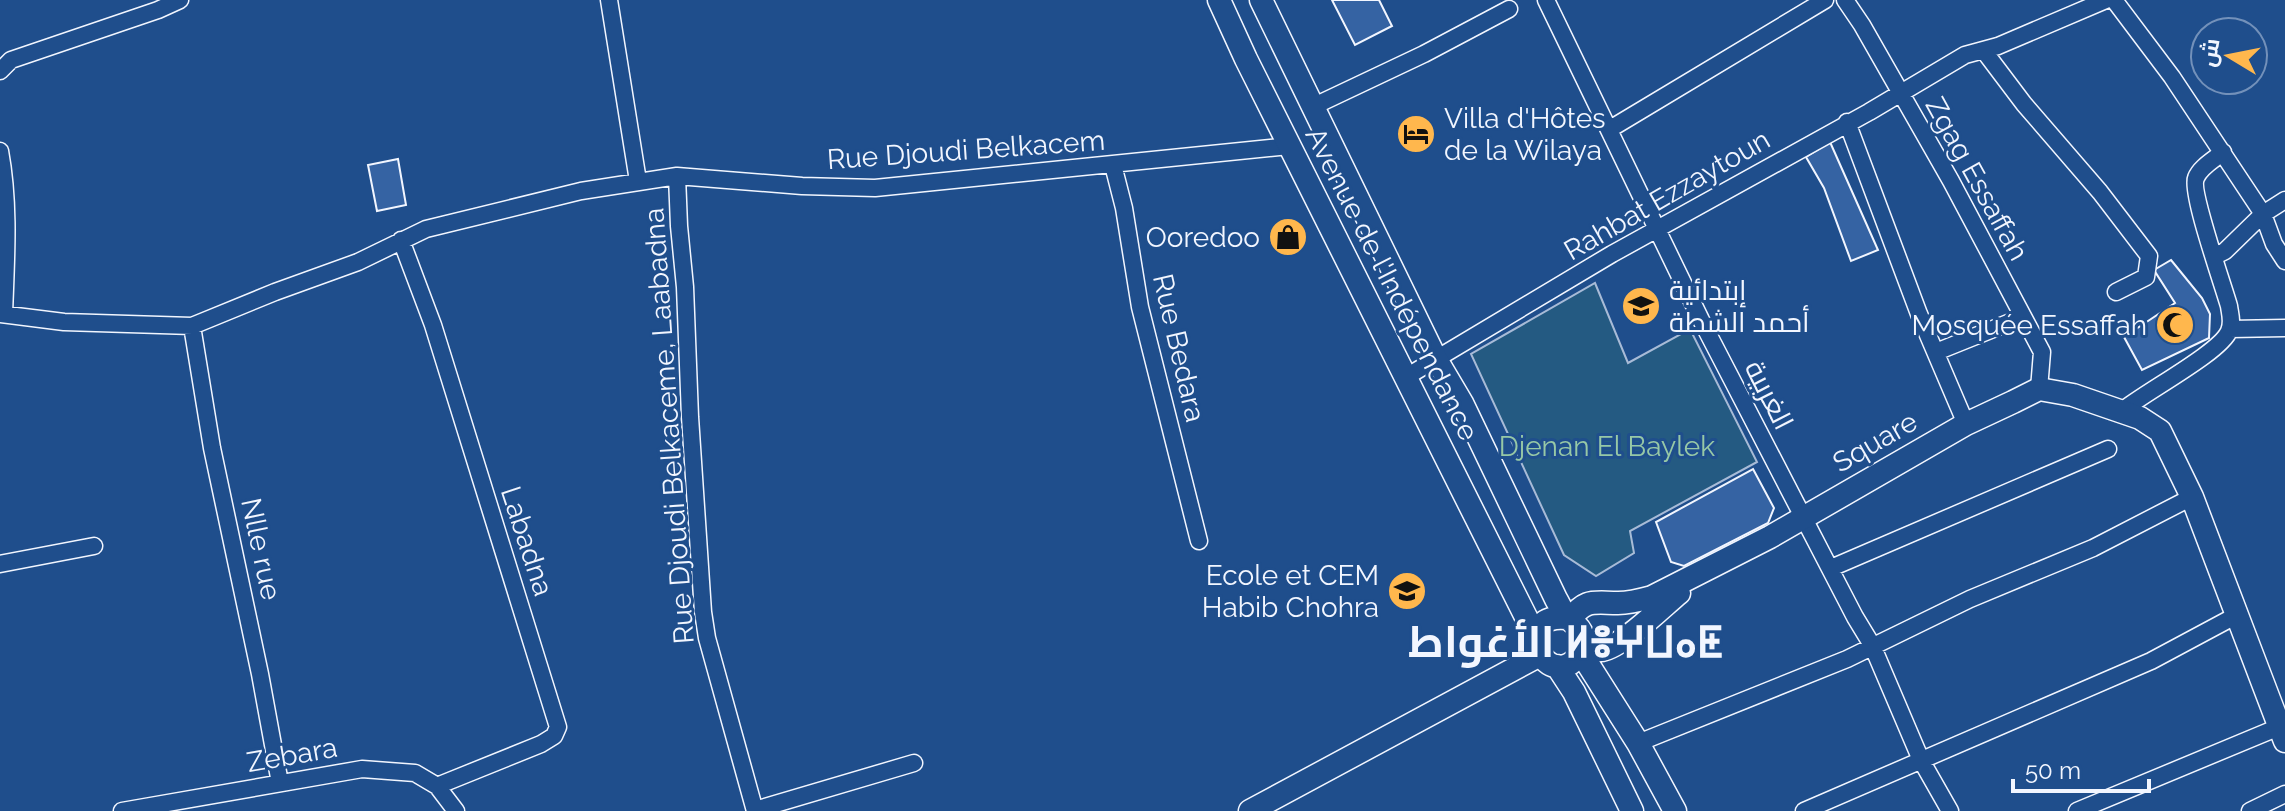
<svg xmlns="http://www.w3.org/2000/svg" width="2285" height="811" font-family="Raleway,Cairo,'Noto Sans Tifinagh',sans-serif">
<style>
.green{fill:#245a82;stroke:#a8bbd7;stroke-width:2}
.building{fill:#3563a3;stroke:#f2f6ff;stroke-width:2}
.lines{fill:none;stroke-linecap:round;stroke-linejoin:round}
.street-casing{stroke:#f2f6ff;stroke-width:19}
.secondary-casing{stroke:#f2f6ff;stroke-width:25}
.street{stroke:#1f4e8c;stroke-width:16}
.secondary{stroke:#1f4e8c;stroke-width:22}
.labels{text-anchor:middle;dominant-baseline:central;stroke-width:6;stroke-linejoin:round;paint-order:stroke}
.poi-label{font-size:28px;fill:#f2f6ff;stroke:#1f4e8c;text-anchor:end}
.street-label{font-size:28px;fill:#f2f6ff;stroke:#1f4e8c}
.park-label{font-size:28px;fill:#97c8a6;stroke:#1f4e8c}
.town-label{font-size:44px;font-weight:bold;fill:#f2f6ff;stroke:#1f4e8c}
</style>
<rect width="100%" height="100%" fill="#1f4e8c"/>
<!-- green -->
<path class="green" d="M1595,283L1628,363L1690,329L1757,462L1630,531L1634,553L1596,576L1564,555L1471,354Z"/>
<!-- building -->
<path class="building" d="M1332,0H1379L1392,26L1355,45Z
M1830,142L1878,250L1851,261L1824,188L1806,157Z
M398,159L406,205L377,211L368,165Z
M2171,260L2202,298L2210,314L2209,338L2142,370L2124,337L2175,303L2154,270Z
M1753,469L1774,508L1768,523L1684,566L1671,562L1656,522Z"/>
<g class="lines">
<!-- street casing -->
<g class="street-casing">
<path id="street" d="M609,0L638,181
M1546,0L1701,320L1855,617L1872,645L1921,760L1950,811
M1845,0L1862,25L1951,181L2042,352L2039,389
M2114,0L2172,77L2263,214L2274,244L2285,261
M1984,51L2024,104L2100,192L2149,256L2146,277L2116,292
M0,71L11,60L158,10L180,0
M1312,107L1424,54L1509,9
M1847,122L1919,314L1966,424
M1610,129L1825,0
M0,151C10,205 6,259 4,314
M1113,165L1124,208L1140,307L1199,541
M677,176L679,226L685,287L690,417L703,612L707,638L755,811
M401,240L433,325L558,727L554,736L541,744L437,786
M2215,256L2225,251L2263,214L2285,200
M0,314L64,322L192,326L275,292L358,262L426,229L581,191L677,176L802,186L875,188L1289,146
M192,326L212,448L260,674L280,783
M2230,329L2285,328
M1936,352L2023,317
M1406,377L1612,254L1869,112L1965,55L1998,46L2106,0
M2122,411C2145,392 2221,352 2229,331C2233,322 2230,314 2229,306C2223,285 2190,191 2196,178C2200,167 2215,159 2223,152
M0,564L94,546
M1831,568L2108,449
M1638,743L1847,659L1970,599L2093,548L2192,497
M755,810L914,763
M122,811L362,769L415,773L437,786L456,811
M1804,811L2151,661L2237,615
M2077,811L2279,727
M2250,811L2285,794"/>
</g>
<!-- secondary casing -->
<g class="secondary-casing">
<path id="secondary" d="M1219,0L1246,59L1536,637
M1261,0L1436,359L1462,403L1556,599C1559,604 1562,611 1566,616C1571,623 1579,624 1582,634C1585,642 1583,651 1577,658C1544,693 1510,612 1567,618
M1570,620C1585,598 1594,603 1618,603C1630,603 1641,600 1652,597L1770,537L1966,424L2013,402L2039,389L2073,395L2140,418L2160,431L2192,497L2285,741
M1583,649C1589,649 1596,651 1602,650C1623,646 1662,607 1679,593
M1581,653L1638,743L1675,811
M1557,666L1574,692L1632,811
M1250,811L1540,655"/>
</g>
<!-- street -->
<use href="#street" class="street"/>
<!-- secondary -->
<use href="#secondary" class="secondary"/>
</g>
<!-- icons -->
<defs>
<g id="hotel-disc" transform="scale(2)"><circle r="9.5" fill="#ffb74d" stroke="#1f4e8c"/><path d="M-6-4.5h1.5V1H6V5H4.5V3h-9V5H-6ZM-4 0a1.8 1.8 0 1 1 3.6 0ZM.5 0V-2.5h3Q6-2.5 6 0Z" fill="#111"/></g>
<g id="shop-disc" transform="scale(2)"><circle r="9.5" fill="#ffb74d" stroke="#1f4e8c"/><path d="M-5-2.5h2.3a2.7 3.5 0 0 1 5.4 0H5L5.5 6h-11ZM-1.5-2.5h3a1.5 2.3 0 0 0-3 0Z" fill="#111"/></g>
<g id="school-disc" transform="scale(2)"><circle r="9.5" fill="#ffb74d" stroke="#1f4e8c"/><path d="M0-5L7-2L0 1L-7-2ZM-4 1L0 2.5L4 1V4Q0 6-4 4Z" fill="#111"/></g>
<g id="mosque-disc" transform="scale(2)"><circle r="9.5" fill="#ffb74d" stroke="#1f4e8c"/><path d="M3.5-4.9A6 6 0 1 0 3.5 4.9A5 5 0 1 1 3.5-4.9Z" fill="#111"/></g>
</defs>
<g fill-rule="evenodd">
<use href="#hotel-disc" x="1416" y="134"/>
<use href="#shop-disc" x="1288" y="237"/>
<use href="#school-disc" x="1641" y="306"/>
<use href="#mosque-disc" x="2175" y="325"/>
<use href="#school-disc" x="1407" y="591"/>
</g>
<g class="labels">
<!-- poi labels -->
<g class="poi-label">
<text x="1444" y="118" text-anchor="start">Villa d'Hôtes<tspan x="1444" dy="32">de la Wilaya</tspan></text>
<text x="1260" y="237">Ooredoo</text>
<text x="1669" y="290" text-anchor="start">إبتدائية<tspan x="1669" dy="32">أحمد الشطة</tspan></text>
<text x="2147" y="325">Mosquée Essaffah</text>
<text x="1379" y="575">Ecole et CEM<tspan x="1379" dy="32">Habib Chohra</tspan></text>
</g>
<!-- street labels -->
<g class="street-label">
<text transform="translate(966 150) rotate(-4)">Rue Djoudi Belkacem</text>
<text transform="translate(1977 179) rotate(61)">Zgag Essaffah</text>
<text transform="translate(1667 195) rotate(-30)">Rahbat Ezzaytoun</text>
<text transform="translate(1392 284) rotate(63)">Avenue de l'Indépendance</text>
<text transform="translate(1179 348) rotate(77)">Rue Bedara</text>
<text transform="translate(1769 395) rotate(63)">الغربية</text>
<text transform="translate(669 426) rotate(-94)">Rue Djoudi Belkaceme, Laabadna</text>
<text transform="translate(1875 442) rotate(-30)">Square</text>
<text transform="translate(527 541) rotate(72)">Labadna</text>
<text transform="translate(261 549) rotate(78)">Nlle rue</text>
<text transform="translate(292 755) rotate(-10)">Zebara</text>
</g>
<!-- park labels -->
<g class="park-label">
<text x="1607" y="446">Djenan El Baylek</text>
</g>
<!-- town labels -->
<g class="town-label">
<text x="1566" y="641">الأغواط ⵍⴻⵖⵡⴰⵟ</text>
</g>
</g>
<!-- north arrow -->
<g transform="translate(2229 56) rotate(280)"><circle r="38" fill="#1f4e8c" stroke="#7391ba" stroke-width="2"/>
<path d="M0-6L14 30L0 20L-14 30Z" fill="#ffb74d"/>
<text y="-12" font-size="22" font-weight="bold" text-anchor="middle" fill="#f2f6ff">ش</text>
</g>
<!-- scale -->
<path d="M2013 779v12h136v-12" fill="none" stroke="#f2f6ff" stroke-width="4"/>
<text x="2025" y="779" font-size="24" fill="#f2f6ff" stroke="#1f4e8c" stroke-width="6" paint-order="stroke">50 m</text>
</svg>
